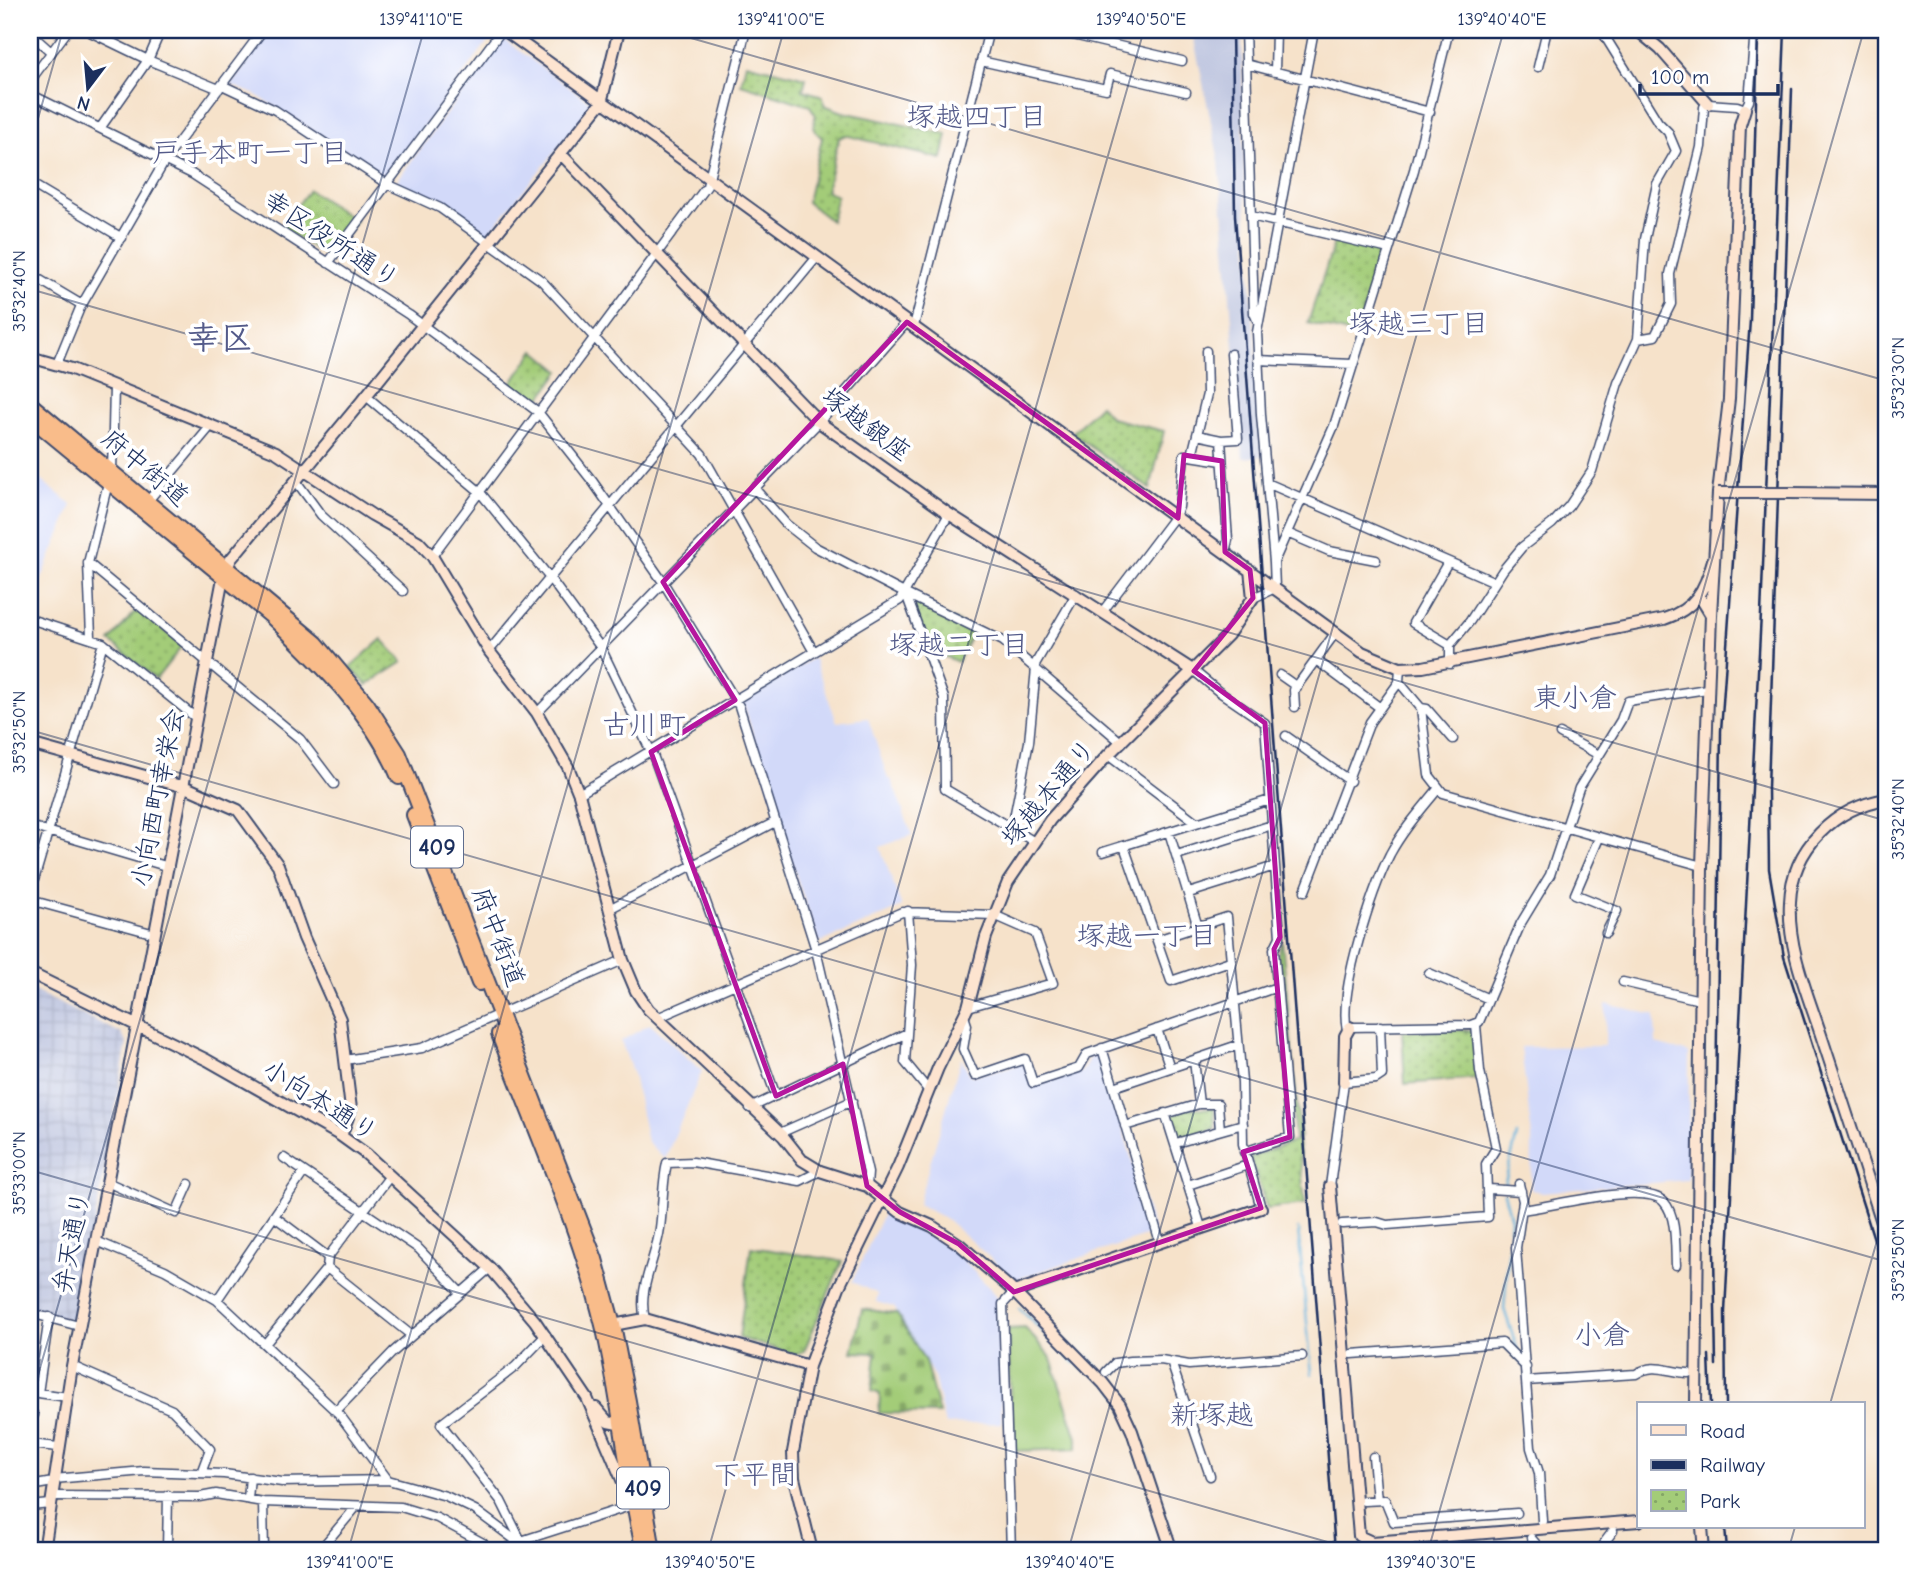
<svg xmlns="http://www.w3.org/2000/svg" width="1917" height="1581" font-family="'Comic Neue','Klee One',sans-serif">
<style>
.built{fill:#d2d9f9}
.industrial{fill:url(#industrial-grid)}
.railway{fill:#bcc3de}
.green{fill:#a3cc78;stroke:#5f7e6b;stroke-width:2}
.cemetery{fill:url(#cemetery-stones);stroke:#5f7e6b;stroke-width:2}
.park{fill:url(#park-dots);stroke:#5f7e6b;stroke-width:2}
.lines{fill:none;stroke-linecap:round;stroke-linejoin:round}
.stream{stroke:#5caed8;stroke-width:2.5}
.street-casing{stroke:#3c4a6e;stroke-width:11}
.secondary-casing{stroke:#3c4a6e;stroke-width:14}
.highway-casing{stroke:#3c4a6e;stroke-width:18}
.street{stroke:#fff;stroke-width:8}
.secondary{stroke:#fde4d0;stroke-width:10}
.highway{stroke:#f9bc8a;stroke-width:14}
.rail{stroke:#1b2f5e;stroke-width:2.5}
.secondary-bridge-casing{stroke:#3c4a6e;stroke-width:14;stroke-linecap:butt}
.secondary-bridge{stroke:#fde4d0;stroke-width:10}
.marked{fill:none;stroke:#b5179e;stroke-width:5;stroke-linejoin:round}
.ticks{fill:none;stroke:#1b2f5e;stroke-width:2;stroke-opacity:0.45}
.labels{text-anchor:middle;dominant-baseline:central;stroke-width:7;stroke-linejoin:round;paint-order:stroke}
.shield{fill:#fff;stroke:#5f6d8e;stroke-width:2}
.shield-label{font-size:24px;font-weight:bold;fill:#1b2f5e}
.street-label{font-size:26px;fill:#1b2f5e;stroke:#fff}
.neighbourhood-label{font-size:28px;fill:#545b8a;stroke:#fff}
.district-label{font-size:33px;font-weight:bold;fill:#545b8a;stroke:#fff}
.neatline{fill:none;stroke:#1b2f5e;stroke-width:2.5}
.ticks-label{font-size:18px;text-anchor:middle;fill:#1b2f5e}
</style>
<defs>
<pattern id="industrial-grid" width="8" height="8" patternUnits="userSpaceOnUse" patternTransform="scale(1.75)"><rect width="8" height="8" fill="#bcc3de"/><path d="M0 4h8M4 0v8" fill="none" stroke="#a1a8c1"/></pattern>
<pattern id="cemetery-stones" width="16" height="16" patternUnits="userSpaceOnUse" patternTransform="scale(1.75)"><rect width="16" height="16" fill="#a3cc78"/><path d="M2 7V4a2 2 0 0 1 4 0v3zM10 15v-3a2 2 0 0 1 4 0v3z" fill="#84a666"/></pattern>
<pattern id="park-dots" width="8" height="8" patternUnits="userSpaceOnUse" patternTransform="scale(1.75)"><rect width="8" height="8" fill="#a3cc78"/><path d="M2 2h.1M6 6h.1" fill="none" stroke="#84a666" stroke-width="1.8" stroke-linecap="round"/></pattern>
</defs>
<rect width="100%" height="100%" fill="#fff"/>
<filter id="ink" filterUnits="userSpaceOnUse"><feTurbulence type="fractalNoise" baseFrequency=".0143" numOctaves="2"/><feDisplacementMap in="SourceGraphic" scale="14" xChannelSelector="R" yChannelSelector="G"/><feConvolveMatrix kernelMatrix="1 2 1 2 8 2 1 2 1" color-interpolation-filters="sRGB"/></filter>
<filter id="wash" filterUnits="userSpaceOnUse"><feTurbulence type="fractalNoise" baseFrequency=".00686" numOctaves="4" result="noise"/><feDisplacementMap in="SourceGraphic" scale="28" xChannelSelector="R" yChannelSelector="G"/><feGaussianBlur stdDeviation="1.57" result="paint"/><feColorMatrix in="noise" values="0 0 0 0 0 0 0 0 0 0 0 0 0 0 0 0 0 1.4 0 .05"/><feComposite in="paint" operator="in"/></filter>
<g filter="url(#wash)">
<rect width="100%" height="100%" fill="#f6e2ca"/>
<!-- built -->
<path class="built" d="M271,30H492L495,32L386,177L256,95L231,85Z
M502,38L591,103V108L487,235L439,203L396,182Z
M1887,228V380H1883V240Z
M30,471L72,505L33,600L30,599Z
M811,659H814L837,722L868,718L888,779H891L912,835L880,847L902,907L822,942L818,940L797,879L743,702Z
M1606,1004L1655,1015L1656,1044L1689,1053L1688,1180L1543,1192L1531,1190L1532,1138L1521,1047L1605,1046Z
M650,1024L702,1071L665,1159L647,1142L633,1074L621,1041Z
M1100,1053L1154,1233L1015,1280L946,1219L918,1204L961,1058L971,1076L1023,1064L1032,1087L1083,1071L1089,1059Z
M883,1214L950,1246L997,1296L1002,1423L945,1425L934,1377L894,1307L876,1302L878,1294L852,1282Z"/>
<!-- industrial -->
<path class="industrial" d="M30,989L121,1033L127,1043L78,1317L73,1321L30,1309Z"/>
<!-- railway -->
<path class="railway" d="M1192,30H1242L1244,177L1262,456L1243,458L1219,161Z"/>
<!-- green -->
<path class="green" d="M1025,1328L1050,1356L1077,1438V1449L1012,1451L1008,1329Z"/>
<!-- cemetery -->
<path class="cemetery" d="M862,1309L897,1314L925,1361L939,1414L879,1413L880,1394L872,1391L876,1353L852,1352Z"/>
<!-- park -->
<path class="park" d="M746,63L806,78L803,90L823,96L824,105L843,112L947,134L942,159L845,135L839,138L826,191L837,196L831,221L807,202L822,138L814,130L815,114L810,106L741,84Z
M309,190L356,221L328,257L281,227Z
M1335,240L1378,250L1381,255L1356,335L1308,323Z
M535,350L560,371L537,403L510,385Z
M1100,405L1111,418L1164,431L1150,489L1072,433Z
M910,599L974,630L958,662L931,651Z
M138,608L182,646L156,679L110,641Z
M382,639L403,662L367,685L350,667Z
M1282,941L1300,1137L1295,1139L1278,954Z
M1473,1030L1478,1078L1405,1084L1402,1031Z
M1188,1108H1214L1215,1128L1179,1140L1171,1116Z
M1298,1140L1305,1204L1267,1209L1250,1157Z
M751,1247L842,1261L804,1351L797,1355L739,1338Z"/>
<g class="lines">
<!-- stream -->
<path class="stream" d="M1504,1186L1517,1135
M1504,1193L1511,1219L1504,1309L1518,1351
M1298,1229L1312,1374
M1019,1308L1075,1363
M1089,1358L1130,1409L1151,1466"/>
</g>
</g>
<g filter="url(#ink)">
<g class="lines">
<!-- street casing -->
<g class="street-casing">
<path id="street" d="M86,30L148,60L219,89
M1052,30L1182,61
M1245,30L1254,313L1257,320
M1437,30L1449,33
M30,33L50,51
M981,61L1106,89L1110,74L1186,92
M1246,64L1430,112
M1538,67L1547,30
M1275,72L1276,30
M30,81L68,30
M222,85L275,110L387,184L440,208L542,281L702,454L814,652
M30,94L192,174L409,315L538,412L593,482L663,582L739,706L816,950L868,1173L867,1186
M101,127L148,60L161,30
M30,183L122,238
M1251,216L1389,249
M328,263L502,30
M30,274L82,305
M914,326L989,30
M1638,339L1655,336L1671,304L1670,274L1701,147L1704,107L1708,104L1737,106L1745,109L1749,101L1755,30
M1258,360L1353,364
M57,364L80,308L166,159L263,30
M366,396L479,491L549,577L601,648L654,758L776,1096
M1197,435L1221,440
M1192,455L1207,394L1206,351
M112,472L114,386
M296,481L321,515L403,591
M1267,483L1495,582
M754,488L786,524L815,547L906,594L944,698L945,789L1033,841
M147,502L210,427
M1287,533L1329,551L1376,560
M1225,552L1228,540L1221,440L1238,439L1231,354
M432,556L707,186L746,30
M1274,562L1261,415L1257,332L1314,30
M1448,562L1413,623L1450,645
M88,563L300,739L334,784
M906,594L1003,641L1122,743
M1253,598L1275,588L1274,562L1334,426L1414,170L1449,30
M1103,611L1175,516L1179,507L1184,455L1222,461
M30,619L103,643L196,718
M91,637L88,563L108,483
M489,651L817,257
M1316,660L1379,707
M1450,664V645L1470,621L1503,570L1522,547L1552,524L1569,506L1592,471L1618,383L1638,339L1645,239L1657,184L1676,151L1668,132L1658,122L1601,30
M1034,666L1076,594
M1194,671L1218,691L1265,723L1280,937L1274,949L1290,1137L1244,1152
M1280,675L1297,687
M1399,682L1421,708L1429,775L1443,793L1702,866
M1295,707L1294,690L1336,632
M1421,708L1427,709L1453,739
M537,713L819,422L907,322
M1560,734L1599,755
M1286,736L1350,781
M1108,755L1196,822
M579,794L900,600L949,514
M30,826L169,867
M1012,828L1029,742L1036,668
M1169,832L1198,927
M1599,838L1575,894L1617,911L1606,933
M1124,846L1171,981L1230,961
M1103,852L1270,800
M1177,855L1272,825
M1305,891L1370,722L1399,682L1400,668
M1189,893L1275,866
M30,894L103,643
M30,900L155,934
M611,908L775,822
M908,911L912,965L905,1062L929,1091
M1157,940L1227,917L1242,1082L1243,1144L1261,1208
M1429,973L1489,999
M1623,982L1700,1000
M964,1016L967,1025L963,1049L975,1076L1025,1059L1033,1083L1079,1068L1087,1054L1277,987
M657,1018L902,912L994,915L1035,933L1053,983L968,1007
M1350,1027L1471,1025L1479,1022L1521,923L1550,875L1579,788L1621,720L1628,701L1707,689
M1157,1029L1170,1068
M1347,1030C1338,992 1372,890 1390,854C1403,830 1421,810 1438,789
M1102,1048L1160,1242
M345,1060L422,1048L623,960
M1114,1087L1238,1045
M1199,1104H1218L1220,1130
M750,1108L907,1033
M1165,1113L1201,1227
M1125,1126L1199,1104L1194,1060
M780,1133L852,1101
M1176,1143L1243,1124
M284,1158L419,1249L460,1292
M107,1182L176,1213L189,1184
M1519,1184L1523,1201L1516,1248L1531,1448L1539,1473L1542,1521
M1188,1185L1248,1165
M1330,1186L1344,1082L1376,1079L1382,1075L1380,1026
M1489,1189L1521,1191
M1522,1210C1550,1207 1645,1181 1664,1202C1677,1216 1675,1247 1676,1265
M275,1217L328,1257
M1342,1224L1377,1222L1387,1225L1488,1217L1486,1164L1496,1148L1480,1071L1476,1025
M96,1241L165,1270L217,1300L339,1414L388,1480
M327,1268L411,1335
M217,1300L304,1172
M30,1313L79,1326
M49,1317L38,1393L68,1397
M645,1319C637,1289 656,1259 660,1228C663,1206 662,1185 667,1163L693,1162L800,1181L820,1171
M265,1344L327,1268L328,1257L390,1176
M1352,1354L1502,1343L1526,1367
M1171,1362L1210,1476
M72,1366L172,1410L210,1449L201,1473
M1106,1372L1115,1363L1130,1361L1161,1360L1189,1365L1302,1356
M1526,1381L1636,1374C1654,1362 1667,1372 1688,1373
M336,1411L393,1352L490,1268
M30,1417L34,1415
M30,1444L58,1447
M1373,1457L1377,1500
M54,1479L144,1471L224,1474L282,1482L388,1480L446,1496L475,1510L530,1551
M30,1486L53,1482
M52,1496L200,1497L216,1494L263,1502L401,1507L437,1518L483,1543L489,1551
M248,1499L250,1477
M1364,1501L1385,1500L1394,1522L1517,1513
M263,1502L264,1551
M30,1506L51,1504
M1531,1538L1542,1551
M521,1541L501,1501L441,1424L515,1367L546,1335
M167,1551L168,1495
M319,1551L357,1506
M501,1551L521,1541L633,1505
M1011,1551L1003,1304L1014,1292
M1240,1551L1317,1546
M1598,1551L1613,1531"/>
</g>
<!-- secondary casing -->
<g class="secondary-casing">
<path id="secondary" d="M504,30L1362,652L1400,668L1423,667L1664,619C1695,609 1705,590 1713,560
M1637,30L1660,49L1708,104
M561,154L819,422L949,514L1194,671
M30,357L72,369L276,452L372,515L418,541L432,556L489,651L537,713L568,767L579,794L623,960L636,991L648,1009L783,1136L802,1160L820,1171L867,1186L900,1212L932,1226L959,1244L1009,1287L1103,1383L1120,1405L1132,1431L1172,1551
M1788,493L1887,494
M1711,615L1718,493L1729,399L1740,125L1745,109
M30,744L188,788L238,810L278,865L304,938L340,1019L351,1109L341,1136
M1887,799C1835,807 1792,848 1790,902C1787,949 1809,997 1823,1041C1845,1107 1866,1172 1887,1238
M30,973L207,1060L341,1136L366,1154L490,1268L535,1321L587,1398L629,1496
M1344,1082L1345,1036L1350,1027
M1330,1186L1359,1536L1372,1542L1639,1521
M1014,1292L1261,1208
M613,1325L645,1319L809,1366
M1696,1404L1702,866L1711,615L1700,597
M596,1408L608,1422L628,1426
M1702,1527L1704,1551
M44,1551L72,1366L223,578L231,559L366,396L601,103L619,30
M812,1551L794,1478L793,1452L809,1366L839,1287L898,1167L938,1068L968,1007L986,937L1008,882L1050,820L1108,755L1228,635L1253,598L1250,570"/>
</g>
<!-- highway casing -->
<g class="highway-casing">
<path id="highway" d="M30,404L316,643L367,704L399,754L595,1259L613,1325L628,1401L653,1551
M30,417L270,615C320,663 372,712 399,777
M414,815L479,983
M499,1034C535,1130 579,1226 603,1325C621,1400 626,1477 644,1551"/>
</g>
<!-- street -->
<use href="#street" class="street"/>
<!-- secondary -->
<use href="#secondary" class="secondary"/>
<!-- highway -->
<use href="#highway" class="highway"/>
<!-- rail -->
<path class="rail" d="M1232,30L1235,216L1335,1551
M1792,89L1768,788L1769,869L1784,957L1887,1280
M1709,1355L1711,1404
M1716,1365L1714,1252L1721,731L1750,320L1758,30
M1726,1404L1725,1312L1761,614L1785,30
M1725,1527L1727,1551"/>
<!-- secondary-bridge casing -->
<g class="secondary-bridge-casing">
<path id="secondary-bridge" d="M1718,493H1788"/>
</g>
<!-- secondary-bridge -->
<use href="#secondary-bridge" class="secondary-bridge"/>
</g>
</g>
<!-- marked area -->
<path class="marked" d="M907,322L1178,518L1184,455L1222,461L1225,552L1250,570L1253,598L1194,671L1265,723L1280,937L1274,949L1290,1137L1243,1152L1261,1208L1014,1292L959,1244L900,1212L867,1186L843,1064L776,1096L651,752L735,700L663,582Z"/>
<!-- ticks -->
<path class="ticks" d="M663,30L1887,381M30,147L63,30M30,289L1887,821M30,730L1887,1262M30,1170L1359,1551M30,1403L424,30M1830,1404L1887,1206M348,1551L784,30M708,1551L1144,30M1068,1551L1504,30M1428,1551L1864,30M1788,1551L1795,1527"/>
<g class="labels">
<!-- shield labels -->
<g class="shield">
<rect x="411" y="826.5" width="52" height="41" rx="5"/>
<rect x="617" y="1467.5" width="52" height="41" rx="5"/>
</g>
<g class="shield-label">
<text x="437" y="847">409</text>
<text x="643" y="1488">409</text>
</g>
<!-- street labels -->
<g class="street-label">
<text transform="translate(331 240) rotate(33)">幸区役所通り</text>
<text transform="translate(866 425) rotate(37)">塚越銀座</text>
<text transform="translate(145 468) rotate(40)">府中街道</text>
<text transform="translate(1049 793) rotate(-50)">塚越本通り</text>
<text transform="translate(158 798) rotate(-79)">小向西町幸栄会</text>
<text transform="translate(498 937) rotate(69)">府中街道</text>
<text transform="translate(320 1101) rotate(32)">小向本通り</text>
<text transform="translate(72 1242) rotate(-79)">弁天通り</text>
</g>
<!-- neighbourhood labels -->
<g class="neighbourhood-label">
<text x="977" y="117">塚越四丁目</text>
<text x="250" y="153">戸手本町一丁目</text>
<text x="1419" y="324">塚越三丁目</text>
<text x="959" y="645">塚越二丁目</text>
<text x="1575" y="698">東小倉</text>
<text x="644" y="725">古川町</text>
<text x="1147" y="936">塚越一丁目</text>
<text x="1602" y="1335">小倉</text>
<text x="1212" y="1415">新塚越</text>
<text x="755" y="1475">下平間</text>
</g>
<!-- district labels -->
<g class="district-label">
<text x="220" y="338">幸区</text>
</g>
</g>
<!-- margin -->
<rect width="1917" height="1581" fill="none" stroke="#fff" stroke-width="77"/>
<!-- legend -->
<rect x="1637" y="1402" width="228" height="126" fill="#ffffff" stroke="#a4acbf" stroke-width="2"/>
<rect x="1651" y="1425" width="35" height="10" fill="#fde4d0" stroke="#a4acbf" stroke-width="2"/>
<text x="1700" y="1438" font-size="21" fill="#1b2f5e">Road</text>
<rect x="1651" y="1460" width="35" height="10" fill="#1b2f5e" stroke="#a4acbf" stroke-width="2"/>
<text x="1700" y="1472" font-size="21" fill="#1b2f5e">Railway</text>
<rect x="1651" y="1490" width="35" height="21" fill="url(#park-dots)" stroke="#a4acbf" stroke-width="2"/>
<text x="1700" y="1508" font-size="21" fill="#1b2f5e">Park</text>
<!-- north arrow -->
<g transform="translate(88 88) rotate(196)" stroke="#ffffff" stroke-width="5" paint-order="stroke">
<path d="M0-5L12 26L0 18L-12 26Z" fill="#1b2f5e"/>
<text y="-10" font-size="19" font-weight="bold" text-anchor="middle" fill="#1b2f5e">N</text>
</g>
<!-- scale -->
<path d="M1640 84v10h138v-10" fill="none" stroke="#1b2f5e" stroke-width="3.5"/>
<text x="1651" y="84" font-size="21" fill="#1b2f5e" stroke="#ffffff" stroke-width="5" paint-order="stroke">100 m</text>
<rect x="38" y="38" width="1840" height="1504" class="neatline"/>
<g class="ticks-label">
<text x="421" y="25">139°41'10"E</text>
<text x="781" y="25">139°41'00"E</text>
<text x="1141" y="25">139°40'50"E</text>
<text x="1502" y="25">139°40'40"E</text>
<text transform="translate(19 291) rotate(-90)" y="6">35°32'40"N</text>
<text transform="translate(1898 378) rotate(-90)" y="6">35°32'30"N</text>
<text transform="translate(19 732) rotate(-90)" y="6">35°32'50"N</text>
<text transform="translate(1898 819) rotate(-90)" y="6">35°32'40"N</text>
<text transform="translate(19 1173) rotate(-90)" y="6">35°33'00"N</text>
<text transform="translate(1898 1260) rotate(-90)" y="6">35°32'50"N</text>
<text x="350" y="1568">139°41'00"E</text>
<text x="710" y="1568">139°40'50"E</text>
<text x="1070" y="1568">139°40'40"E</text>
<text x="1431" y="1568">139°40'30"E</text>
</g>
</svg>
